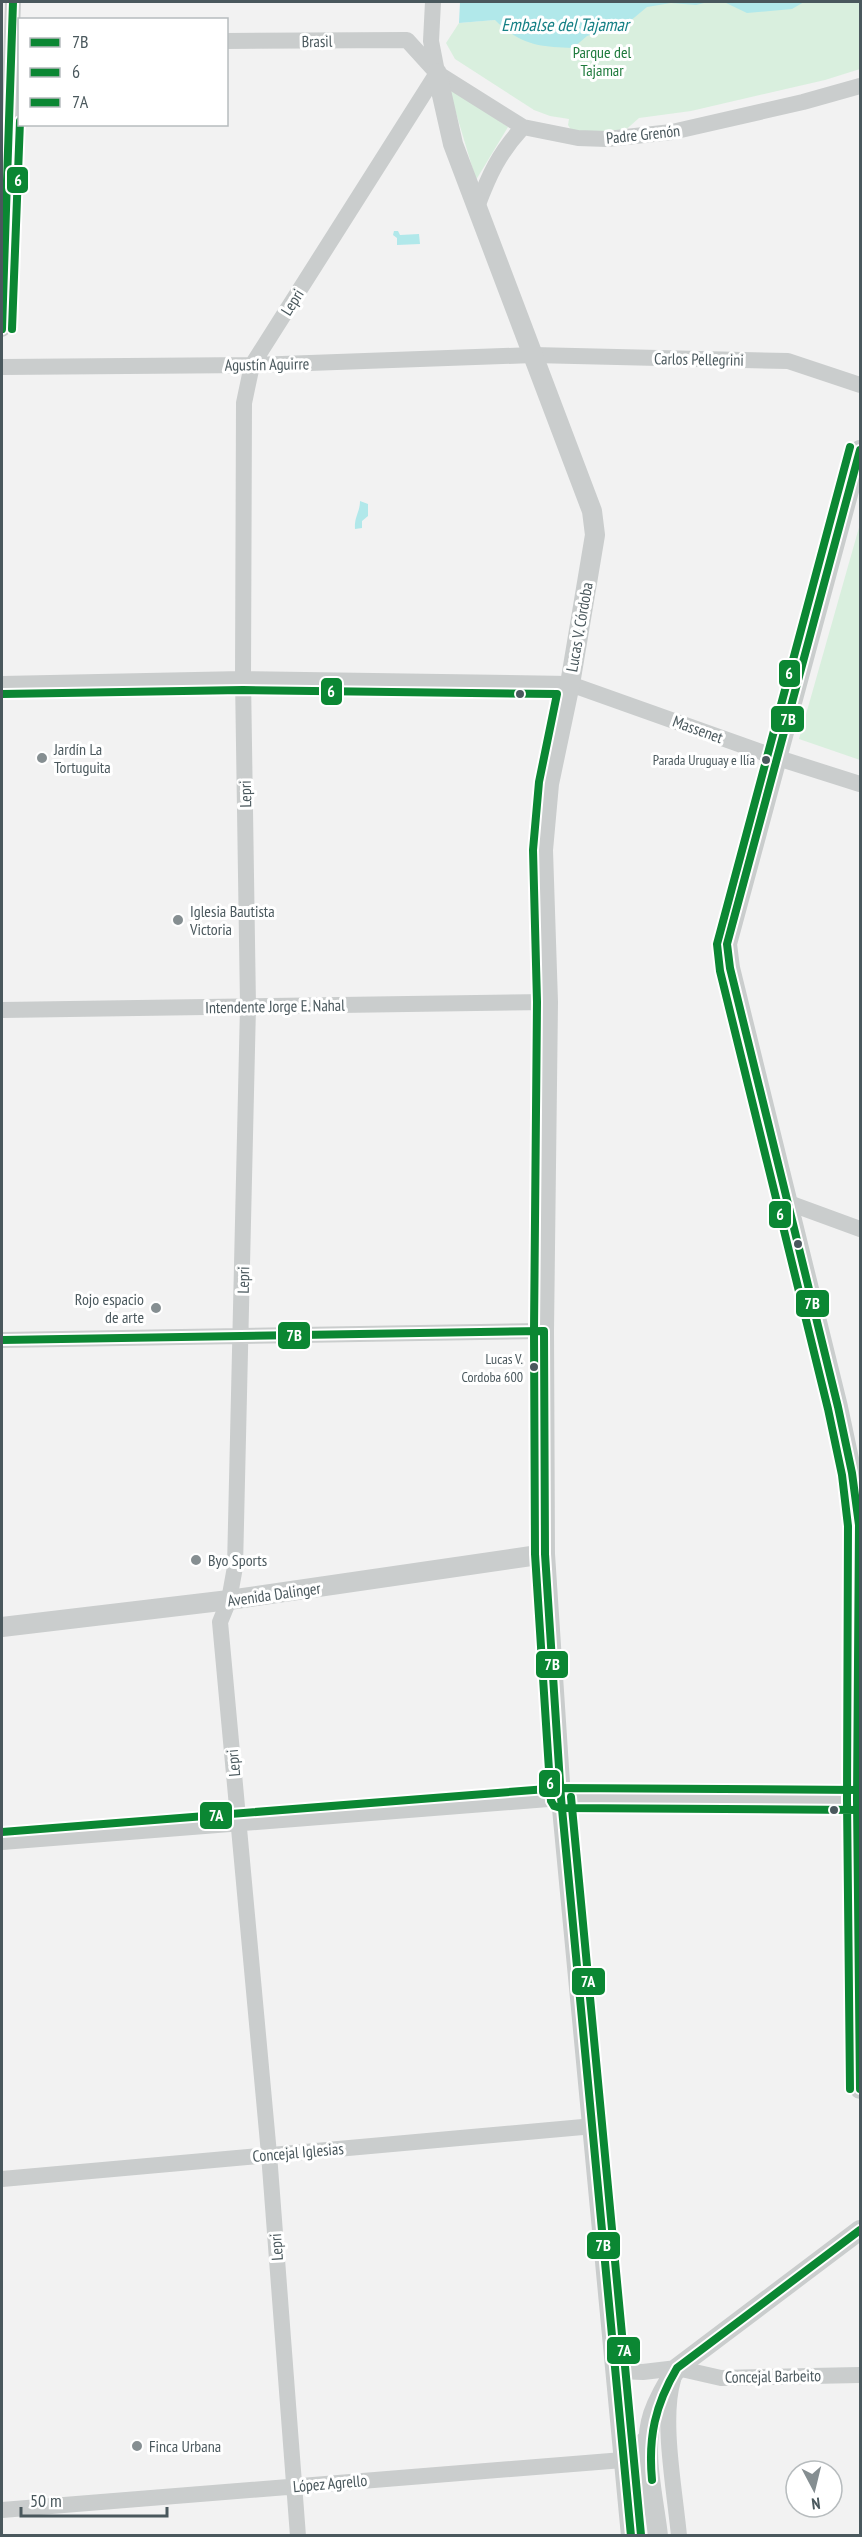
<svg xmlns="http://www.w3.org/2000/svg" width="862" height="2537" font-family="'PT Sans Narrow',sans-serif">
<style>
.green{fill:#d9efde}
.water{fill:#b1e8ea}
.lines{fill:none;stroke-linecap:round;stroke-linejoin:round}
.minor{stroke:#cacdcd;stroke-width:16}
.tertiary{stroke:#cacdcd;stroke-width:20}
.bus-1-casing{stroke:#fff;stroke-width:12}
.bus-2-casing{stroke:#fff;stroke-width:12}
.bus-3-casing{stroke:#fff;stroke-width:12}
.bus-1{stroke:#0b8733;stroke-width:8}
.bus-2{stroke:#0b8733;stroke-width:8}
.bus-3{stroke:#0b8733;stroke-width:8}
.bus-dot{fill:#4a585d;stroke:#fff;stroke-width:2}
.poi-dot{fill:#858e91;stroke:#fff;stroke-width:2}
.labels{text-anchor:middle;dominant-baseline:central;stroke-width:6;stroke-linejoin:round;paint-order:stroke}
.bus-label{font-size:14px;fill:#4a585d;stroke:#fff;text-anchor:end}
.street-label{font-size:16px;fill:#4a585d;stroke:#fff}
.park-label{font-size:16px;fill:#1f7b3d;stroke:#fff}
.poi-label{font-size:16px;fill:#4a585d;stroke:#fff;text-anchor:start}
.water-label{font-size:18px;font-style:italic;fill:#178186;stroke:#fff}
.line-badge{stroke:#fff;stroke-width:2}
.badge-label{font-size:16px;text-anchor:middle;font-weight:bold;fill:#fff}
</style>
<rect width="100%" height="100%" fill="#f2f2f2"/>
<!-- green -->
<path class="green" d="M494,2H860V69L825,80L691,111L639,118L621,134L573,133L568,125L569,119L550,116L534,110L455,59L446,43L459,23L494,20Z
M448,86L508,127L476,180Z
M860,524V760L799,739Z"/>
<!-- water -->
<path class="water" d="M460,2H708L696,5L671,3L647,7L629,22L587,36L573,48C539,47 520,45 495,20L459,23Z
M724,2H804L792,9L747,13Z
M394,231H398L400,235L419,234L420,244L397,245V238L393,235Z
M360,501L368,504V516L362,521V528L355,529C354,517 360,512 360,501Z"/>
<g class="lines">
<!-- minor -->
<path class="minor" d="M433,2L431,41L437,72
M226,41L407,40L437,73L523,127L578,138L607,139L672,132L803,102L860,86
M477,207C489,175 499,153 523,127
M2,329L13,2
M2,367L252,365L533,355L788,361L860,385
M2,684L243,679L570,684L778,758L860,784
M2,1010L548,1002
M789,1203L860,1229
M2,1340L544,1331
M2,1842L561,1798
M2,2179L594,2126
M616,2371L643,2372L677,2368L721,2378L860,2375
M673,2380C661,2420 675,2492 679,2536
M2,2510L623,2460L649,2435
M298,2536L269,2154L220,1622L229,1600L235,1567L248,1006L243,679L244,403L252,365L437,73"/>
<!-- tertiary -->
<path class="tertiary" d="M437,73L453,144L592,511L595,535L570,684L549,784L543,850L548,1002L544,1331L545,1554L561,1798L631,2536
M860,450L727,944L730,968L838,1407L852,1473L859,1525L857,1800L860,2089
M2,1627L229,1600L545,1554
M561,1798L860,1800
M658,2536C654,2498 641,2451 653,2414C659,2397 668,2382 677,2368L860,2230"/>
<!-- bus-1 casing -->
<g class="bus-1-casing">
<path id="bus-1" d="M2,329L13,2
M860,450L727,944L730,968L838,1407L852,1473L859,1525L857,1800L860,2089
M2,1340L544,1331L545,1554L561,1798L631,2536
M652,2480C648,2437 655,2405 677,2368L860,2230"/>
</g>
<!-- bus-2 casing -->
<g class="bus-2-casing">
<path id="bus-2" d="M12,329L20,121
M2,694L243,690L557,694L539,782L533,850L537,1002L534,1331L535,1554L551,1801L554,1806L561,1808L860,1810
M850,2089L847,1800L848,1526L842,1475L828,1409L720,971L717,944L850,447"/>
</g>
<!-- bus-3 casing -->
<g class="bus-3-casing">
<path id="bus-3" d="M571,1797L641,2535
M2,1832L560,1788L860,1790"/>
</g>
<!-- bus-1 -->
<use href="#bus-1" class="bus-1"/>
<!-- bus-2 -->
<use href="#bus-2" class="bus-2"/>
<!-- bus-3 -->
<use href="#bus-3" class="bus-3"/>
</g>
<!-- markers -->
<g class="bus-dot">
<circle cx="520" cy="694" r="5"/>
<circle cx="766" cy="760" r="5"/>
<circle cx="798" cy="1244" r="5"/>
<circle cx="534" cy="1367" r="5"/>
<circle cx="834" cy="1810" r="5"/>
</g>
<g class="poi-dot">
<circle cx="42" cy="758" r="6"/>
<circle cx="178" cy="920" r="6"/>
<circle cx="156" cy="1308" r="6"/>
<circle cx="196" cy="1560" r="6"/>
<circle cx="137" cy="2446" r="6"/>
</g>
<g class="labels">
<!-- bus labels -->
<g class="bus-label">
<text x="755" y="760">Parada Uruguay e Ilia</text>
<text x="523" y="1359">Lucas V.<tspan x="523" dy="18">Cordoba 600</tspan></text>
</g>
<!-- street labels -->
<g class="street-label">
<text transform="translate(317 41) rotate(-1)">Brasil</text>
<text transform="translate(643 134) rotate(-6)">Padre Grenón</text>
<text transform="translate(292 302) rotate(-58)">Lepri</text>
<text transform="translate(699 359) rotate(1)">Carlos Pellegrini</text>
<text transform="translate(267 364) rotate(-1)">Agustín Aguirre</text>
<text transform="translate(579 627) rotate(-80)">Lucas V. Córdoba</text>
<text transform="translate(698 729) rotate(20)">Massenet</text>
<text transform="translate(245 794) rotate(-91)">Lepri</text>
<text transform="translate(275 1006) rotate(-1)">Intendente Jorge E. Nahal</text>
<text transform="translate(243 1280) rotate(-89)">Lepri</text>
<text transform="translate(274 1594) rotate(-8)">Avenida Dalinger</text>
<text transform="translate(233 1763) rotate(-95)">Lepri</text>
<text transform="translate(298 2152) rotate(-5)">Concejal Iglesias</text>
<text transform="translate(276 2247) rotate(-94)">Lepri</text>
<text transform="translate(773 2376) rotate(-1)">Concejal Barbeito</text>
<text transform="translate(330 2483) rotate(-5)">López Agrello</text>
</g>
<!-- park labels -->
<g class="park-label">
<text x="602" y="52">Parque del<tspan x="602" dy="18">Tajamar</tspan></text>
</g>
<!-- poi labels -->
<g class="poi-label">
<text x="54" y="749">Jardín La<tspan x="54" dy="18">Tortuguita</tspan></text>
<text x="190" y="911">Iglesia Bautista<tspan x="190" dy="18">Victoria</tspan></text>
<text x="144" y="1299" text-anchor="end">Rojo espacio<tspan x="144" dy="18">de arte</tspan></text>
<text x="208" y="1560">Byo Sports</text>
<text x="149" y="2446">Finca Urbana</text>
</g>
<!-- water labels -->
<g class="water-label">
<text x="565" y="24">Embalse del Tajamar</text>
</g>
</g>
<g class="line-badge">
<rect x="6" y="166" width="23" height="28" rx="6" fill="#0b8733"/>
<rect x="778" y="659" width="23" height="29" rx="6" fill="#0b8733"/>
<rect x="320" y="677" width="23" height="29" rx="6" fill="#0b8733"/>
<rect x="770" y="705" width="35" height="28" rx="6" fill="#0b8733"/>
<rect x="768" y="1200" width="24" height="29" rx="6" fill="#0b8733"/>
<rect x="795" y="1289" width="35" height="29" rx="6" fill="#0b8733"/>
<rect x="277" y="1321" width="34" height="29" rx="6" fill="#0b8733"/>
<rect x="535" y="1650" width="34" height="29" rx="6" fill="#0b8733"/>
<rect x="538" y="1769" width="23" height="29" rx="6" fill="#0b8733"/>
<rect x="199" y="1801" width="34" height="29" rx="6" fill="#0b8733"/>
<rect x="571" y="1967" width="35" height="29" rx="6" fill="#0b8733"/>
<rect x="586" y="2231" width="35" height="29" rx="6" fill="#0b8733"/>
<rect x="606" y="2336" width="35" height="29" rx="6" fill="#0b8733"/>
</g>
<g class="badge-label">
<text x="18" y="186">6</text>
<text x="789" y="679">6</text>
<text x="331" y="697">6</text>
<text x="788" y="725">7B</text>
<text x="780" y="1220">6</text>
<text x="812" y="1309">7B</text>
<text x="294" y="1341">7B</text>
<text x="552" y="1670">7B</text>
<text x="550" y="1789">6</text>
<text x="216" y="1821">7A</text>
<text x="588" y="1987">7A</text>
<text x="603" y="2251">7B</text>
<text x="624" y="2356">7A</text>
</g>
<!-- border -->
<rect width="862" height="2537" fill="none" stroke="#4a585d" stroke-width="6"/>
<!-- legend -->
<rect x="18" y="18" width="210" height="108" fill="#ffffff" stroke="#b7bcbe" stroke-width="1.5"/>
<rect x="30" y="38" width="30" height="9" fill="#0b8733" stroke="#b7bcbe" stroke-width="1.5"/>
<text x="72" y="48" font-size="18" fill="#4a585d">7B</text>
<rect x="30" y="68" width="30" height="9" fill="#0b8733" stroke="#b7bcbe" stroke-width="1.5"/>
<text x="72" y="78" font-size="18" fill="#4a585d">6</text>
<rect x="30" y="98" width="30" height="9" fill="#0b8733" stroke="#b7bcbe" stroke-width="1.5"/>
<text x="72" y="108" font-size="18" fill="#4a585d">7A</text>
<!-- north arrow -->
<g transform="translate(814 2489) rotate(173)"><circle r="28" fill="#ffffff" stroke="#b7bcbe" stroke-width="1.5"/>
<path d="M0-4.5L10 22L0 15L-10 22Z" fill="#858e91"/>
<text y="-9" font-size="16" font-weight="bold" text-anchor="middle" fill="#4a585d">N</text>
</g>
<!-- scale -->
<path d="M21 2507v9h146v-9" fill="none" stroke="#4a585d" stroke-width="3"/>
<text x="30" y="2507" font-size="18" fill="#4a585d" stroke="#ffffff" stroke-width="4.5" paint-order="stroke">50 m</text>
</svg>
